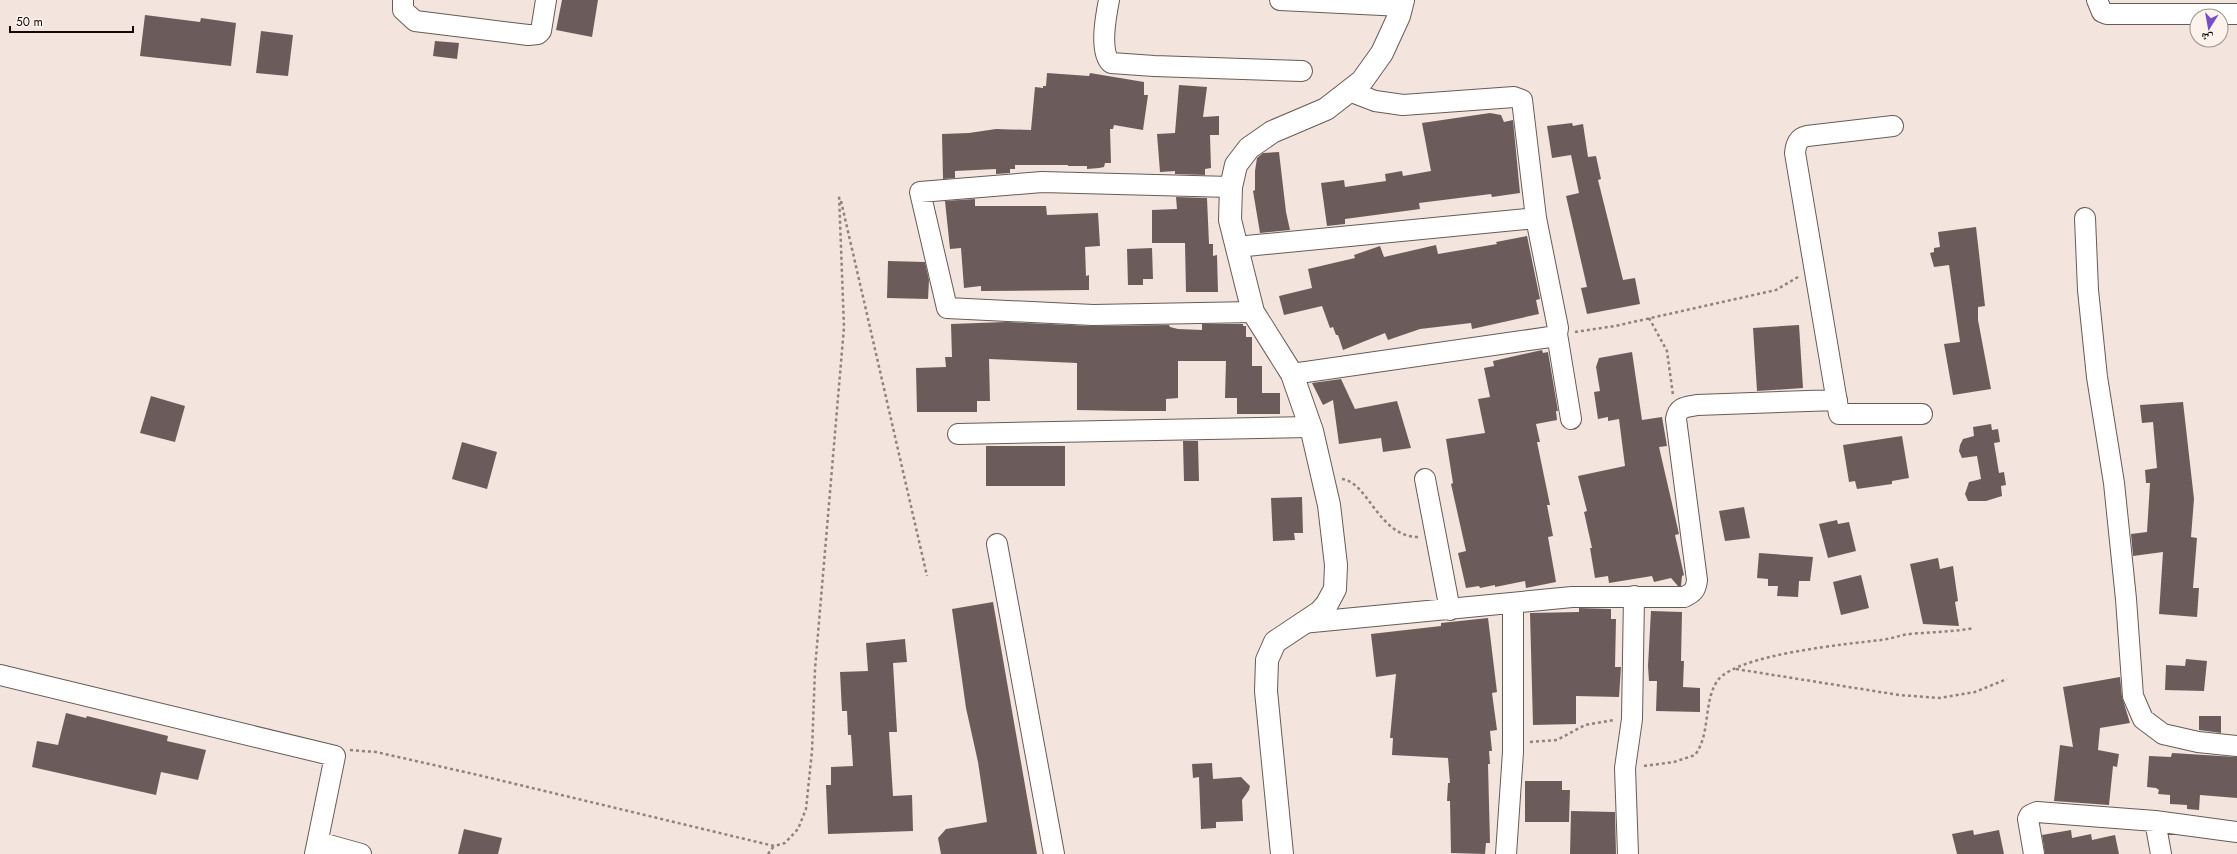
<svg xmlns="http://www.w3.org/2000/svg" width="2237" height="854" font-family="Jost,'Noto Naskh Arabic',sans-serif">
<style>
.building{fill:#6b5c5b}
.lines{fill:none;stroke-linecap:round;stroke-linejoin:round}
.minor-casing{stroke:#685b56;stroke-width:22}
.tertiary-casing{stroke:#685b56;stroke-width:24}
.path{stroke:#8e837f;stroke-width:2.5;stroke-dasharray:3 3;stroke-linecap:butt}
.minor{stroke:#fff;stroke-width:20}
.tertiary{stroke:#fff;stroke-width:22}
</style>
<rect width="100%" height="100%" fill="#f3e4dd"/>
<!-- building -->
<path class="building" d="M562,0H598L592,37L556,30Z
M145,15L200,22L201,18L236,23L231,66L140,56Z
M261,31L293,35L288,76L256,73Z
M435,41L459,43L457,59L433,56Z
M1047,73L1089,76L1090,73L1144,82V95H1148L1143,130L1114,125L1113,129H1110L1111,163H1105L1104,167L1099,168L1087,169V166H1068V165H1015V169H1010V173L996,174V169L955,171V178L943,179L942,134L969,133L996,129L1031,130L1035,87L1043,88V86H1046Z
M1179,85L1207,87L1203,117L1219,116V135H1210L1211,168L1205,169V175L1175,174V171L1160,172L1157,134L1175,133Z
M1490,113L1501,115L1504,122L1513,120L1520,193L1492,197L1491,194L1419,203L1420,209L1345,219V224L1327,226L1321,183L1344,180L1345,187L1386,181L1385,174L1402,171L1403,176L1431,171L1422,123Z
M1572,123L1573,126L1583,124L1588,157L1596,156L1601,179L1598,180L1623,280L1635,278L1640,304L1587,314L1581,288L1587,287L1566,196L1579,193L1571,155L1552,158L1547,126Z
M1279,152L1286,212L1290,230L1260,233L1253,191L1255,190V171L1257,158L1263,153Z
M1176,197L1207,198L1209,244H1213V256L1217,255L1218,292H1186L1185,243H1152V210L1177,209Z
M975,199V206H1046L1047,215L1098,213L1100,246L1085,247L1086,276L1089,275V290L981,291V286L964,288L961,248L950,249L945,201Z
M1976,227L1985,306L1978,307V320L1991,389L1953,395L1944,344L1960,342L1949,265L1934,267L1930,253L1934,252V248L1940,247L1938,232Z
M1527,236L1540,299L1536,300L1539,314L1472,329L1471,323L1420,329L1388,340L1385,333L1343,350L1338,335H1336L1333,327L1330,328L1322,306L1284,315L1279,296L1312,288L1308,269L1355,258L1354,255L1380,246L1384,257L1436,245L1438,254L1497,244L1496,242Z
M1152,248L1153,279H1143V285H1128L1127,249Z
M888,261L925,262L929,280L928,299L887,298Z
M1006,322L1092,326L1169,325L1170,327L1178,329L1202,330V324H1243V326H1246V337H1252V366H1262V393H1280V414H1237V398H1225L1226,361H1178V398L1166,399V411H1129L1077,410V363L989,359L990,401H977V412H917L916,368L946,367L945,357H952L951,324Z
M1799,325L1803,388L1757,391L1753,328Z
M1542,350L1543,353L1548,352L1558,411H1556L1557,420L1536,424L1540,442H1537L1550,505H1547L1553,536L1548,537L1556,582L1526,588L1525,581L1495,587V585L1480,588L1479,586L1466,588L1458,553L1466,551L1451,484L1453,483L1446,439L1485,433L1478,399L1490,397L1484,368L1494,366L1493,361Z
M1632,352L1642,420L1662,417L1667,446L1659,447L1679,534L1675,535L1684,575L1682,576L1681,586H1678L1671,578L1654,582L1652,576L1609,583L1608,576L1595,578L1590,548H1592L1584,512L1587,511L1578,476L1625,466L1619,419L1608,421V417L1598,419L1594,392L1600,391L1596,367L1599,358Z
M1341,379L1355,409L1397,401L1411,448L1383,452L1381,438L1339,444L1333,400L1323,405L1312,383Z
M151,396L185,406L175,442L140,433Z
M2183,402L2194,499L2191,537L2197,538L2193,588H2199L2197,617L2159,614L2163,552L2133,556L2131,534L2147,532L2150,483H2146L2145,470L2157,468L2153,422L2142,423L2140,405Z
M1991,424L1992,430L1998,429L2000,442L1994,443L1999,473L2004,472L2006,485L2001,486L2002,496L1986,501H1968L1965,494L1969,482L1981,479L1977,456L1962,458L1959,451L1960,445L1963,439L1974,436L1973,427Z
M1902,436L1909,478L1892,481V484L1857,489L1855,481L1849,482L1843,445Z
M1183,441H1198L1199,481H1184Z
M462,442L497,452L487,489L452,479Z
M986,446H1065V486H986Z
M1302,497L1303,533H1294L1295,540L1273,541L1271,498Z
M1744,507L1750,538L1725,541L1719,511Z
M1837,520L1838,524L1849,522L1856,551L1828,558L1819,524Z
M1759,553L1813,557L1810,581H1799L1798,597L1777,596L1778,586H1768V579L1757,578Z
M1938,558L1940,569L1953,566L1958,601L1955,602L1959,626L1923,624L1910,564Z
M1861,575L1869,608L1841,615L1833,582Z
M993,602L1037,854H941L938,838L946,829L987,822L978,762L966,708L952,609Z
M1579,608L1611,609V619H1616L1615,667H1621L1619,697L1576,696V724L1533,725L1530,613L1579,612Z
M1651,611L1682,612L1681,661H1684L1683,687L1700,688V712L1656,711L1657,681H1649L1648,666Z
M1488,618L1497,692L1492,693L1497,730L1490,731L1492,751H1489L1490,764H1488L1490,843H1486L1485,854L1451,853L1450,801H1447L1448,783H1450L1448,758L1392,755L1393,738H1390L1396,674L1376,677L1371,634L1441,626V623Z
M905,639L907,662L893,663L897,732H889L893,796L912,795L913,831L828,834L826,785H831V767L853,766L851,735H848L847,711H842L840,672L868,671L866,643Z
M2186,659L2207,661L2204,691L2165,690L2166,665L2185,666Z
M2120,677L2122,697L2130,723L2100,728L2098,750L2119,754L2117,767L2113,766L2109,805L2054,801L2060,745L2073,747L2063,687Z
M66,713L86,718L87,716L168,736L167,741L206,750L198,780L161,772L156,795L32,767L37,741L58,745Z
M2199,716H2221V733L2199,730Z
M2172,753L2237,757V798L2200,795L2199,810L2187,809V805L2170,804V795L2158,794L2159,790L2156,788L2147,787L2149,756L2171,757Z
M1212,763L1213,779L1241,777L1250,786L1249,790L1242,800L1243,821L1216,822V828L1201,829L1199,777L1193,778L1192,764Z
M1525,781H1562V790H1570L1569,822H1525Z
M1571,811L1615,812L1616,854H1570Z
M464,829L502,838L498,854H458Z
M1973,830L1974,835L1999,830L2004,854H1957L1952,834Z
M2071,830L2072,838L2091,834L2092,840L2115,835L2119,854H2045L2042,835Z"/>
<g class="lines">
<!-- minor casing -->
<g class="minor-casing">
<path id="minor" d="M403,0V10L415,21L528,35L538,34L541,31L546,0
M1109,0C1106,15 1099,52 1111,63L1154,66L1302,71
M1280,0L1402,6
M2097,0L2102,12L2107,14H2237
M1349,91L1375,101L1403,105L1514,97L1522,100L1536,218L1558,328L1557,334L1571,419
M1893,126L1807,136C1798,138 1796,144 1795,153L1839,414H1922
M1231,187L1042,182L920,192L947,308L1093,315L1253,312
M2085,218L2088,290L2097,377L2114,483L2126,599L2133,696L2143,719L2163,734L2198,742L2237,746
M1236,247L1536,218
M1292,374L1550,337L1557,334
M958,434L1311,427
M1425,479L1450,610
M997,544L1054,854
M1302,623L1572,597H1684C1693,593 1696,590 1697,580L1676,419C1678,406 1687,407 1697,405L1837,400
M0,675L335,756L315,854
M2155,821L2161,854
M318,842L361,854
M1506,854L1513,752V603
M1628,854L1625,768L1632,719L1634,596
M2034,854L2028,819L2030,815L2037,812L2155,821L2237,832"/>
</g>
<!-- tertiary casing -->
<g class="tertiary-casing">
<path id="tertiary" d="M1282,854L1266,691L1267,660L1275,642L1320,612L1327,604L1335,589L1336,565L1329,505L1312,431L1292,374L1253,312L1230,220L1231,187L1236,165L1249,148L1272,132L1326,109L1362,81L1382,53L1399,16L1403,0"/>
</g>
<!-- path -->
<path class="path" d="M841,201L927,576
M1649,318L1667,351L1673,395
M1575,332L1615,326L1776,290L1798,277
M1342,479C1368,482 1379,537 1418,537
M1736,669L1899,695L1940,698L1975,692L2007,679
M1530,742L1557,740L1585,725L1614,720
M350,750L376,752L478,775L774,846L785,843L798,829L806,809L812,751L815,669L844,327L839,194
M1644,766L1674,762L1695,755C1711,734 1703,700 1718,680C1739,654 1847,644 1881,640C1891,639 1900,635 1910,634C1932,632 1952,632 1974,628
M768,854L774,846"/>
<!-- minor -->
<use href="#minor" class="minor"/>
<!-- tertiary -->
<use href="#tertiary" class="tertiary"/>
</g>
<!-- north arrow -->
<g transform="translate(2209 28) rotate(191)"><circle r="19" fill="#fef2ec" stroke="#9e9591"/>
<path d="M0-3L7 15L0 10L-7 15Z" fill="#764ec7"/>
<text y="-6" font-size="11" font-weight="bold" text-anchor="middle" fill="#0f0a08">ش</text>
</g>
<!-- scale -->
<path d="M10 26v6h123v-6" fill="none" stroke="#0f0a08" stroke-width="2"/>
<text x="16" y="26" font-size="12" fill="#0f0a08" stroke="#fef2ec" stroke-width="3" paint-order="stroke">50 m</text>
</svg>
